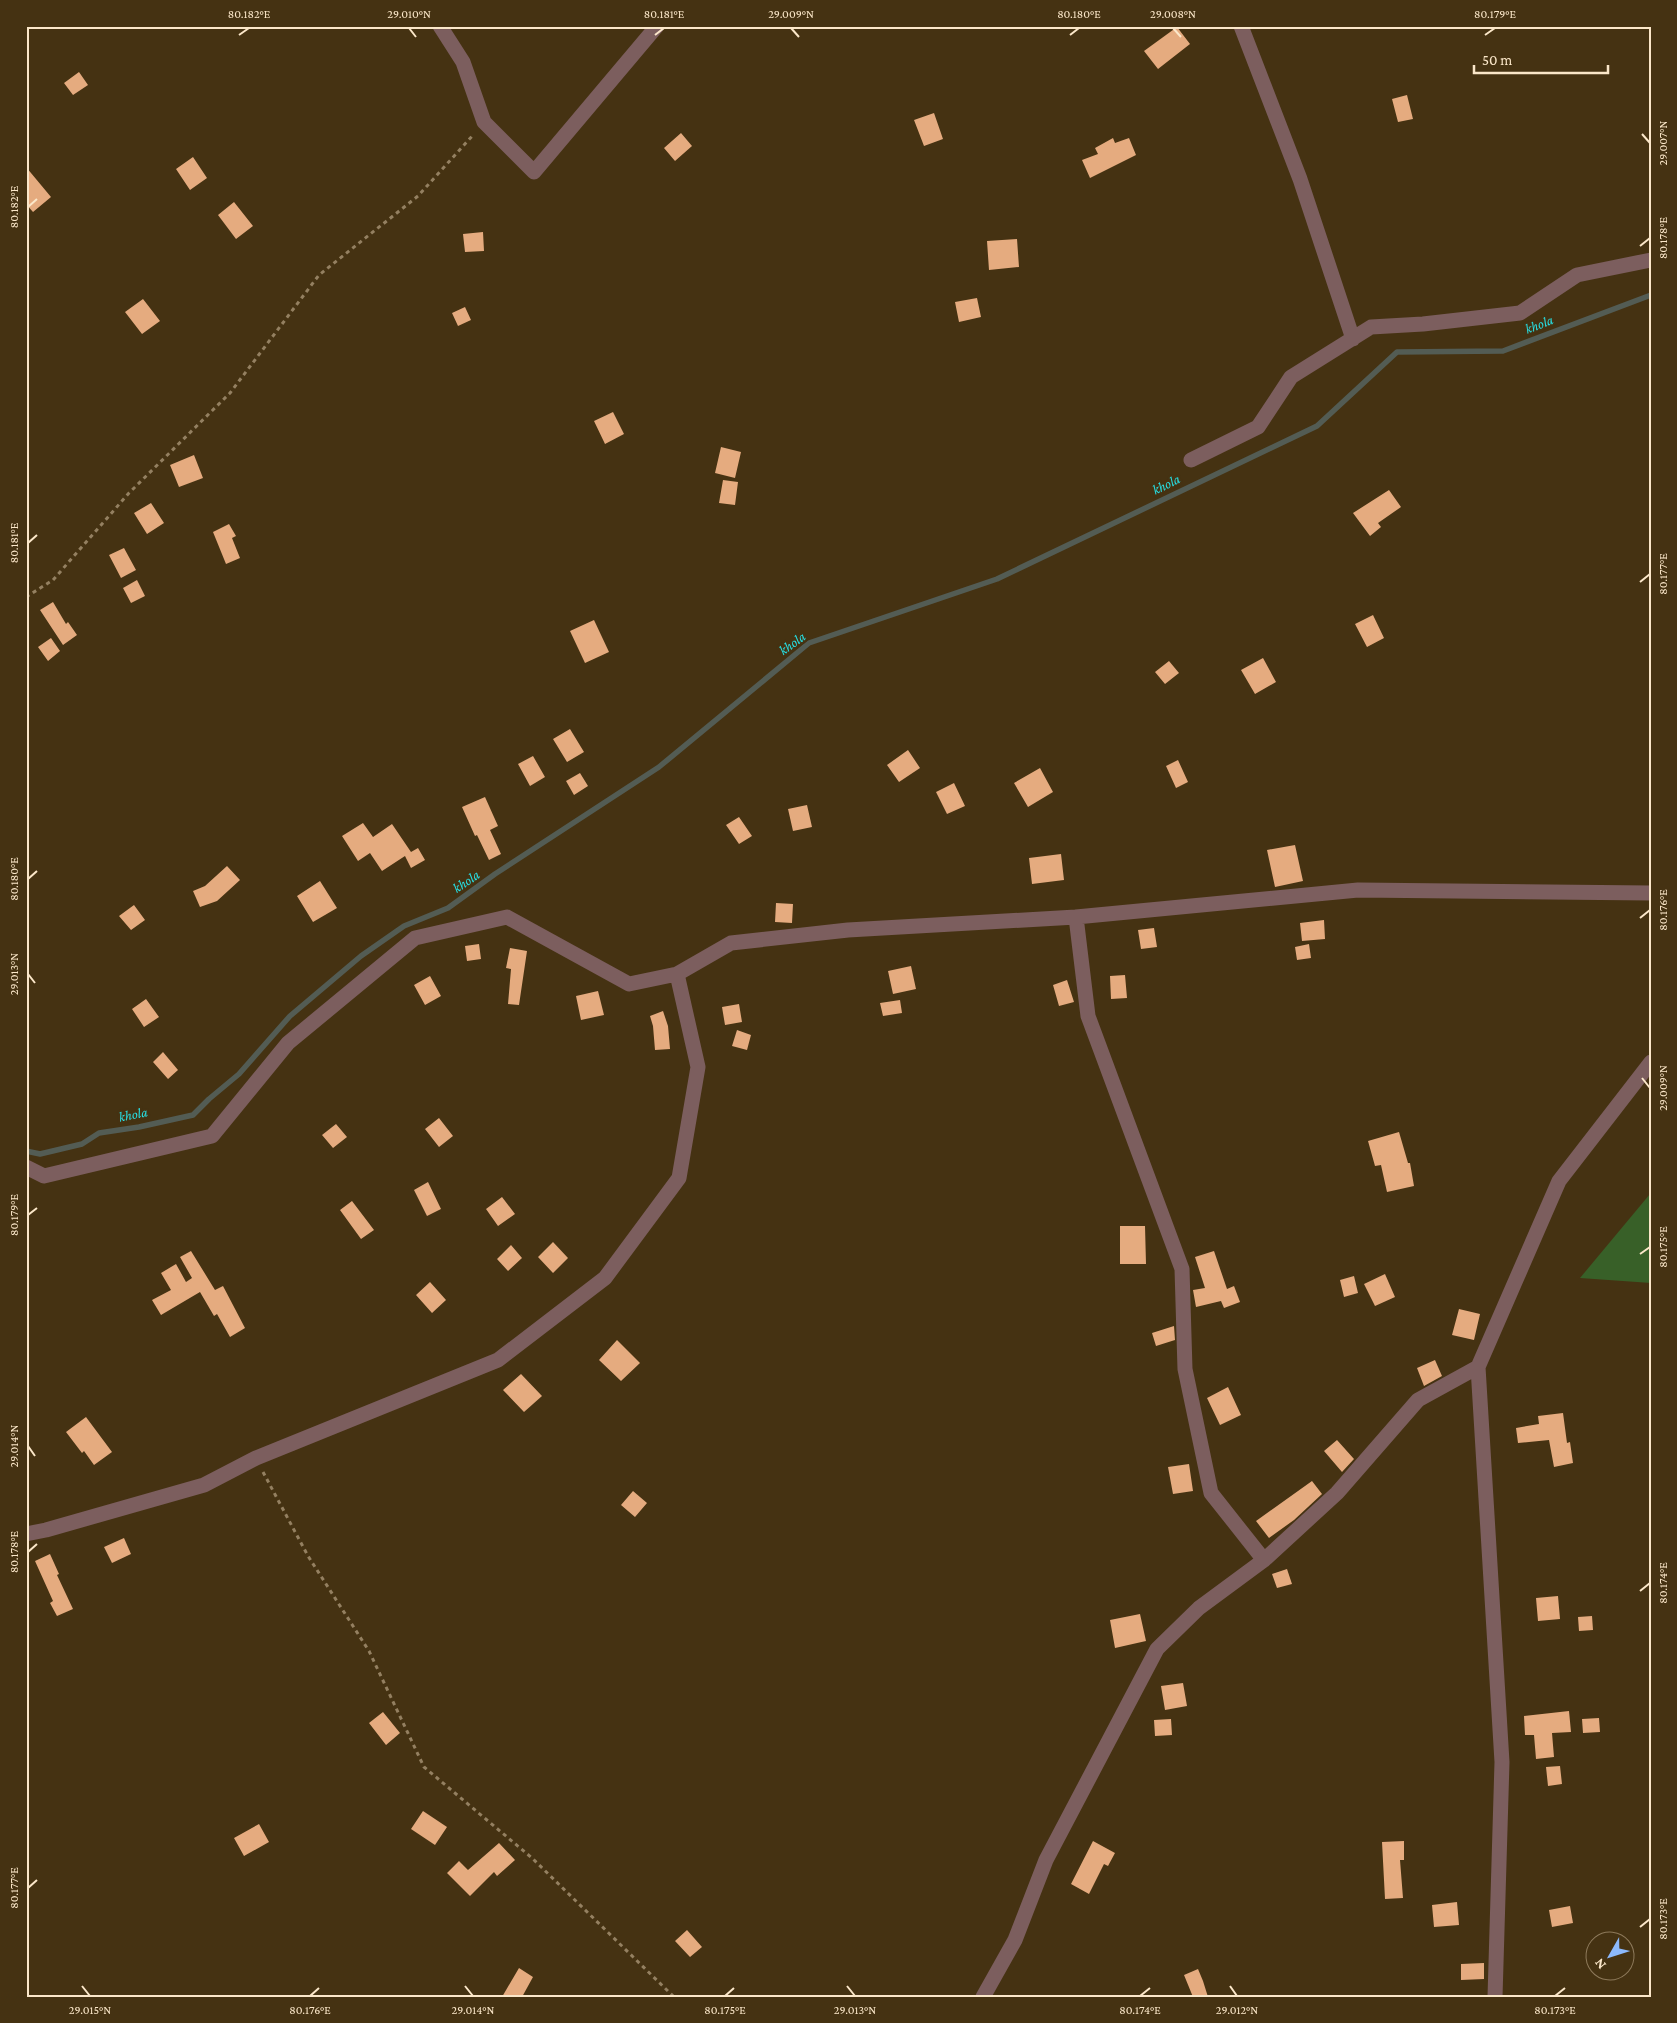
<svg xmlns="http://www.w3.org/2000/svg" width="1677" height="2023" font-family="'Crimson Pro',serif">
<style>
.green{fill:#386028}
.lines{fill:none;stroke-linecap:round;stroke-linejoin:round}
.stream{stroke:#535c54;stroke-width:5.5}
.building{fill:#e5ab7f}
.path{stroke:#948061;stroke-width:3;stroke-dasharray:4 4;stroke-linecap:butt}
.street{stroke:#7c5e5e;stroke-width:15}
.ticks{fill:none;stroke:#fbe7c9;stroke-width:2}
.labels{text-anchor:middle;dominant-baseline:central;stroke-width:5;stroke-linejoin:round;paint-order:stroke}
.water-label{font-size:14px;font-style:italic;fill:#27e0e5;stroke:#453212}
.neatline{fill:none;stroke:#fbe7c9;stroke-width:2}
.ticks-label{font-size:12px;text-anchor:middle;fill:#fbe7c9}
</style>
<rect width="100%" height="100%" fill="#453212"/>
<!-- green -->
<path class="green" d="M1650,1194L1651,1283L1580,1278Z"/>
<g class="lines">
<!-- stream -->
<path class="stream" d="M26,1151L40,1154L82,1144L99,1133L139,1127L193,1115L209,1099L239,1074L290,1016L361,956L404,926L448,908L495,874L659,767L809,643L997,579L1317,426L1397,352L1503,351L1651,295"/>
</g>
<!-- building -->
<path class="building" d="M1177,27L1190,44L1158,69L1144,51Z
M79,72L88,85L73,95L64,83Z
M1407,95L1413,119L1398,122L1392,99Z
M934,113L943,139L924,146L914,120Z
M681,133L692,146L675,161L664,148Z
M1113,138L1115,143L1129,138L1136,155L1090,178L1082,160L1098,154L1095,148Z
M193,157L207,178L190,190L176,169Z
M26,167L51,197L33,212L26,204Z
M234,202L253,226L236,239L218,215Z
M483,232L484,251L465,252L463,234Z
M1017,239L1019,267L989,270L987,241Z
M977,298L981,317L959,322L955,302Z
M143,299L160,321L142,334L125,312Z
M465,307L471,320L458,326L452,313Z
M613,412L624,434L605,444L594,421Z
M721,447L741,452L735,478L715,473Z
M194,455L203,478L179,487L170,465Z
M723,480L738,482L735,505L719,503Z
M1389,490L1401,507L1378,523L1381,527L1370,536L1353,513Z
M151,503L164,523L147,534L134,513Z
M229,524L236,536L232,538L240,558L226,564L213,532Z
M124,548L136,570L121,578L109,555Z
M137,580L145,596L131,603L123,588Z
M53,602L66,624L68,622L77,635L63,645L40,610Z
M1373,615L1384,638L1367,647L1355,624Z
M594,620L609,652L585,663L570,631Z
M51,638L60,651L48,661L38,647Z
M1263,658L1276,682L1255,694L1241,670Z
M1169,661L1179,673L1165,684L1155,672Z
M570,729L584,752L567,762L553,739Z
M908,750L920,768L899,782L887,765Z
M533,756L545,777L530,786L518,764Z
M1178,760L1188,782L1176,788L1166,766Z
M1040,768L1053,792L1028,807L1014,783Z
M580,773L588,786L574,795L566,781Z
M954,783L965,806L947,814L936,792Z
M485,797L498,826L490,830L501,854L489,860L477,835L475,836L462,807Z
M807,805L812,827L793,831L788,809Z
M739,817L752,836L739,844L726,825Z
M363,823L373,837L392,824L411,852L418,848L425,860L411,868L405,856L382,871L370,853L358,861L342,836Z
M1295,845L1303,881L1275,887L1267,850Z
M1061,854L1064,880L1032,884L1029,858Z
M227,866L240,880L217,901L200,907L193,891L205,886Z
M320,881L337,908L313,922L297,896Z
M776,903L793,904L792,923L775,922Z
M134,905L145,920L131,930L119,916Z
M1324,920L1325,939L1302,941L1300,923Z
M1154,928L1157,947L1141,949L1138,930Z
M479,944L481,959L467,961L465,946Z
M1309,944L1311,958L1297,960L1295,947Z
M510,948L527,951L519,1005L508,1004L511,969L506,968Z
M911,966L916,989L893,994L888,971Z
M1125,975L1127,998L1111,999L1110,976Z
M430,976L441,996L425,1005L414,985Z
M1067,980L1074,1002L1059,1006L1053,985Z
M598,991L604,1015L581,1020L576,996Z
M146,999L159,1017L144,1027L132,1009Z
M900,1000L902,1013L883,1016L880,1003Z
M739,1004L742,1022L725,1025L722,1007Z
M663,1011L668,1026L670,1049L655,1050L653,1026L650,1016Z
M737,1030L751,1035L747,1050L732,1046Z
M163,1052L178,1070L168,1079L153,1062Z
M439,1118L453,1136L439,1147L425,1129Z
M336,1124L347,1137L333,1148L322,1135Z
M1399,1132L1408,1163H1410L1414,1186L1387,1192L1381,1165L1375,1166L1368,1141Z
M428,1182L441,1209L427,1216L414,1190Z
M502,1197L515,1214L498,1226L486,1209Z
M352,1201L374,1230L361,1239L340,1210Z
M1120,1226H1145L1146,1264H1120Z
M553,1242L568,1258L553,1273L538,1257Z
M511,1245L522,1258L508,1271L497,1259Z
M191,1251L215,1290L223,1286L245,1328L230,1337L217,1314L214,1316L200,1292L161,1315L152,1300L171,1290L161,1273L176,1264L186,1282L192,1278L180,1257Z
M1214,1251L1227,1289L1234,1286L1240,1302L1224,1308L1221,1301L1196,1307L1193,1290L1205,1288L1195,1257Z
M1385,1274L1395,1297L1375,1306L1364,1284Z
M1354,1276L1358,1293L1344,1297L1340,1280Z
M430,1282L446,1300L432,1313L416,1295Z
M1459,1309L1480,1314L1474,1340L1452,1335Z
M1174,1326L1175,1340L1156,1346L1152,1333Z
M617,1340L640,1363L621,1381L599,1360Z
M1435,1360L1442,1376L1424,1386L1417,1368Z
M521,1374L542,1396L524,1412L503,1390Z
M1228,1387L1241,1415L1220,1425L1207,1398Z
M1563,1413L1567,1443L1570,1442L1573,1463L1554,1467L1549,1440L1518,1443L1516,1428L1539,1424L1538,1416Z
M86,1417L112,1452L94,1465L84,1451L82,1453L66,1432Z
M1337,1440L1354,1459L1342,1472L1324,1451Z
M1189,1464L1193,1491L1173,1494L1168,1467Z
M1312,1481L1322,1494L1294,1520L1269,1538L1256,1521Z
M633,1491L647,1503L635,1517L621,1505Z
M124,1538L131,1554L112,1563L104,1547Z
M50,1554L59,1574L57,1575L73,1609L57,1616L50,1603L53,1601L35,1561Z
M1287,1569L1292,1584L1277,1588L1272,1574Z
M1558,1596L1560,1619L1538,1621L1536,1598Z
M1140,1614L1146,1641L1115,1648L1110,1620Z
M1592,1616L1593,1630L1579,1631L1578,1617Z
M1183,1683L1187,1706L1165,1710L1161,1686Z
M1569,1711L1571,1732L1552,1733L1554,1757L1536,1759L1534,1735H1525L1524,1716Z
M383,1712L400,1733L386,1745L369,1723Z
M1599,1718L1600,1732L1583,1733L1582,1719Z
M1171,1719L1172,1735L1155,1736L1154,1720Z
M1560,1766L1562,1784L1548,1786L1546,1767Z
M423,1811L447,1827L435,1845L411,1829Z
M259,1824L269,1842L244,1856L234,1838Z
M1093,1841L1115,1853L1108,1866L1104,1864L1089,1894L1071,1884Z
M1404,1841V1860H1400L1403,1898L1385,1899L1382,1842Z
M499,1843L515,1860L497,1876L494,1872L470,1896L447,1873L459,1861L468,1870Z
M1457,1902L1459,1925L1434,1927L1432,1905Z
M1570,1906L1573,1923L1552,1927L1549,1910Z
M687,1930L702,1947L690,1957L675,1941Z
M1484,1963V1979L1461,1980V1964Z
M519,1968L533,1977L522,1997H502Z
M1198,1969L1203,1981L1208,1997H1193L1184,1975Z"/>
<g class="lines">
<!-- path -->
<path class="path" d="M26,597L53,580L129,493L230,393L319,275L418,196L474,134
M263,1472L308,1556L369,1651L424,1767L532,1858L674,1997"/>
<!-- street -->
<path class="street" d="M440,26L463,62L484,122L534,172L657,26
M1241,26L1300,179L1353,339
M1191,460L1258,427L1291,377L1371,327L1423,324L1520,313L1577,275L1651,260
M1076,917L1088,1016L1182,1269L1185,1369L1211,1493L1264,1560
M26,1167L44,1176L212,1136L288,1043L415,938L507,917L629,984L677,974L731,943L848,930L1076,917L1358,890L1651,893
M26,1534L46,1530L204,1485L256,1458L498,1360L605,1278L679,1178L698,1067L677,974
M983,1997L1015,1940L1046,1860L1157,1649L1199,1608L1264,1560L1337,1493L1418,1400L1478,1367
M1495,1997L1502,1762L1478,1367L1559,1181L1651,1062"/>
</g>
<!-- ticks -->
<path class="ticks" d="M409,28L416,37M791,28L799,37M1173,28L1181,37M239,35L249,28M655,35L664,28M1070,35L1079,28M1485,35L1495,28M1642,134L1650,143M28,207L37,199M1640,246L1650,238M28,543L37,535M1640,582L1650,574M28,879L37,871M1640,918L1650,910M28,974L35,983M1642,1078L1650,1088M28,1215L37,1208M1640,1254L1650,1247M28,1446L35,1456M28,1552L37,1544M1640,1591L1650,1583M28,1888L37,1880M1640,1927L1650,1919M82,1986L90,1996M465,1986L473,1996M847,1986L855,1996M1230,1986L1237,1996M310,1996L319,1988M725,1996L734,1988M1140,1996L1150,1988M1555,1996L1565,1988"/>
<g class="labels">
<!-- water labels -->
<g class="water-label">
<text transform="translate(1539 324) rotate(-21)">khola</text>
<text transform="translate(1166 484) rotate(-26)">khola</text>
<text transform="translate(792 643) rotate(-36)">khola</text>
<text transform="translate(466 881) rotate(-34)">khola</text>
<text transform="translate(133 1114) rotate(-11)">khola</text>
</g>
</g>
<!-- border -->
<rect width="1677" height="2023" fill="none" stroke="#453212" stroke-width="55"/>
<!-- north arrow -->
<g transform="translate(1610 1956) rotate(231)"><circle r="24" fill="#453212" stroke="#8e7a5b"/>
<path d="M0-4L9 19L0 12L-9 19Z" fill="#8cb9fc"/>
<text y="-8" font-size="14" font-weight="bold" text-anchor="middle" fill="#fbe7c9">N</text>
</g>
<!-- scale -->
<path d="M1474 65v8h134v-8" fill="none" stroke="#fbe7c9" stroke-width="2.5"/>
<text x="1482" y="65" font-size="15" fill="#fbe7c9" stroke="#453212" stroke-width="4" paint-order="stroke">50 m</text>
<rect x="28" y="28" width="1622" height="1968" class="neatline"/>
<g class="ticks-label">
<text x="249" y="18">80.182°E</text>
<text x="409" y="18">29.010°N</text>
<text x="664" y="18">80.181°E</text>
<text x="791" y="18">29.009°N</text>
<text x="1079" y="18">80.180°E</text>
<text x="1173" y="18">29.008°N</text>
<text x="1495" y="18">80.179°E</text>
<text transform="translate(1663 143) rotate(-90)" y="4">29.007°N</text>
<text transform="translate(14 207) rotate(-90)" y="4">80.182°E</text>
<text transform="translate(1663 238) rotate(-90)" y="4">80.178°E</text>
<text transform="translate(14 543) rotate(-90)" y="4">80.181°E</text>
<text transform="translate(1663 574) rotate(-90)" y="4">80.177°E</text>
<text transform="translate(14 879) rotate(-90)" y="4">80.180°E</text>
<text transform="translate(1663 910) rotate(-90)" y="4">80.176°E</text>
<text transform="translate(14 974) rotate(-90)" y="4">29.013°N</text>
<text transform="translate(1663 1088) rotate(-90)" y="4">29.009°N</text>
<text transform="translate(14 1215) rotate(-90)" y="4">80.179°E</text>
<text transform="translate(1663 1247) rotate(-90)" y="4">80.175°E</text>
<text transform="translate(14 1446) rotate(-90)" y="4">29.014°N</text>
<text transform="translate(14 1552) rotate(-90)" y="4">80.178°E</text>
<text transform="translate(1663 1583) rotate(-90)" y="4">80.174°E</text>
<text transform="translate(14 1888) rotate(-90)" y="4">80.177°E</text>
<text transform="translate(1663 1919) rotate(-90)" y="4">80.173°E</text>
<text x="90" y="2014">29.015°N</text>
<text x="310" y="2014">80.176°E</text>
<text x="473" y="2014">29.014°N</text>
<text x="725" y="2014">80.175°E</text>
<text x="855" y="2014">29.013°N</text>
<text x="1140" y="2014">80.174°E</text>
<text x="1237" y="2014">29.012°N</text>
<text x="1555" y="2014">80.173°E</text>
</g>
</svg>
